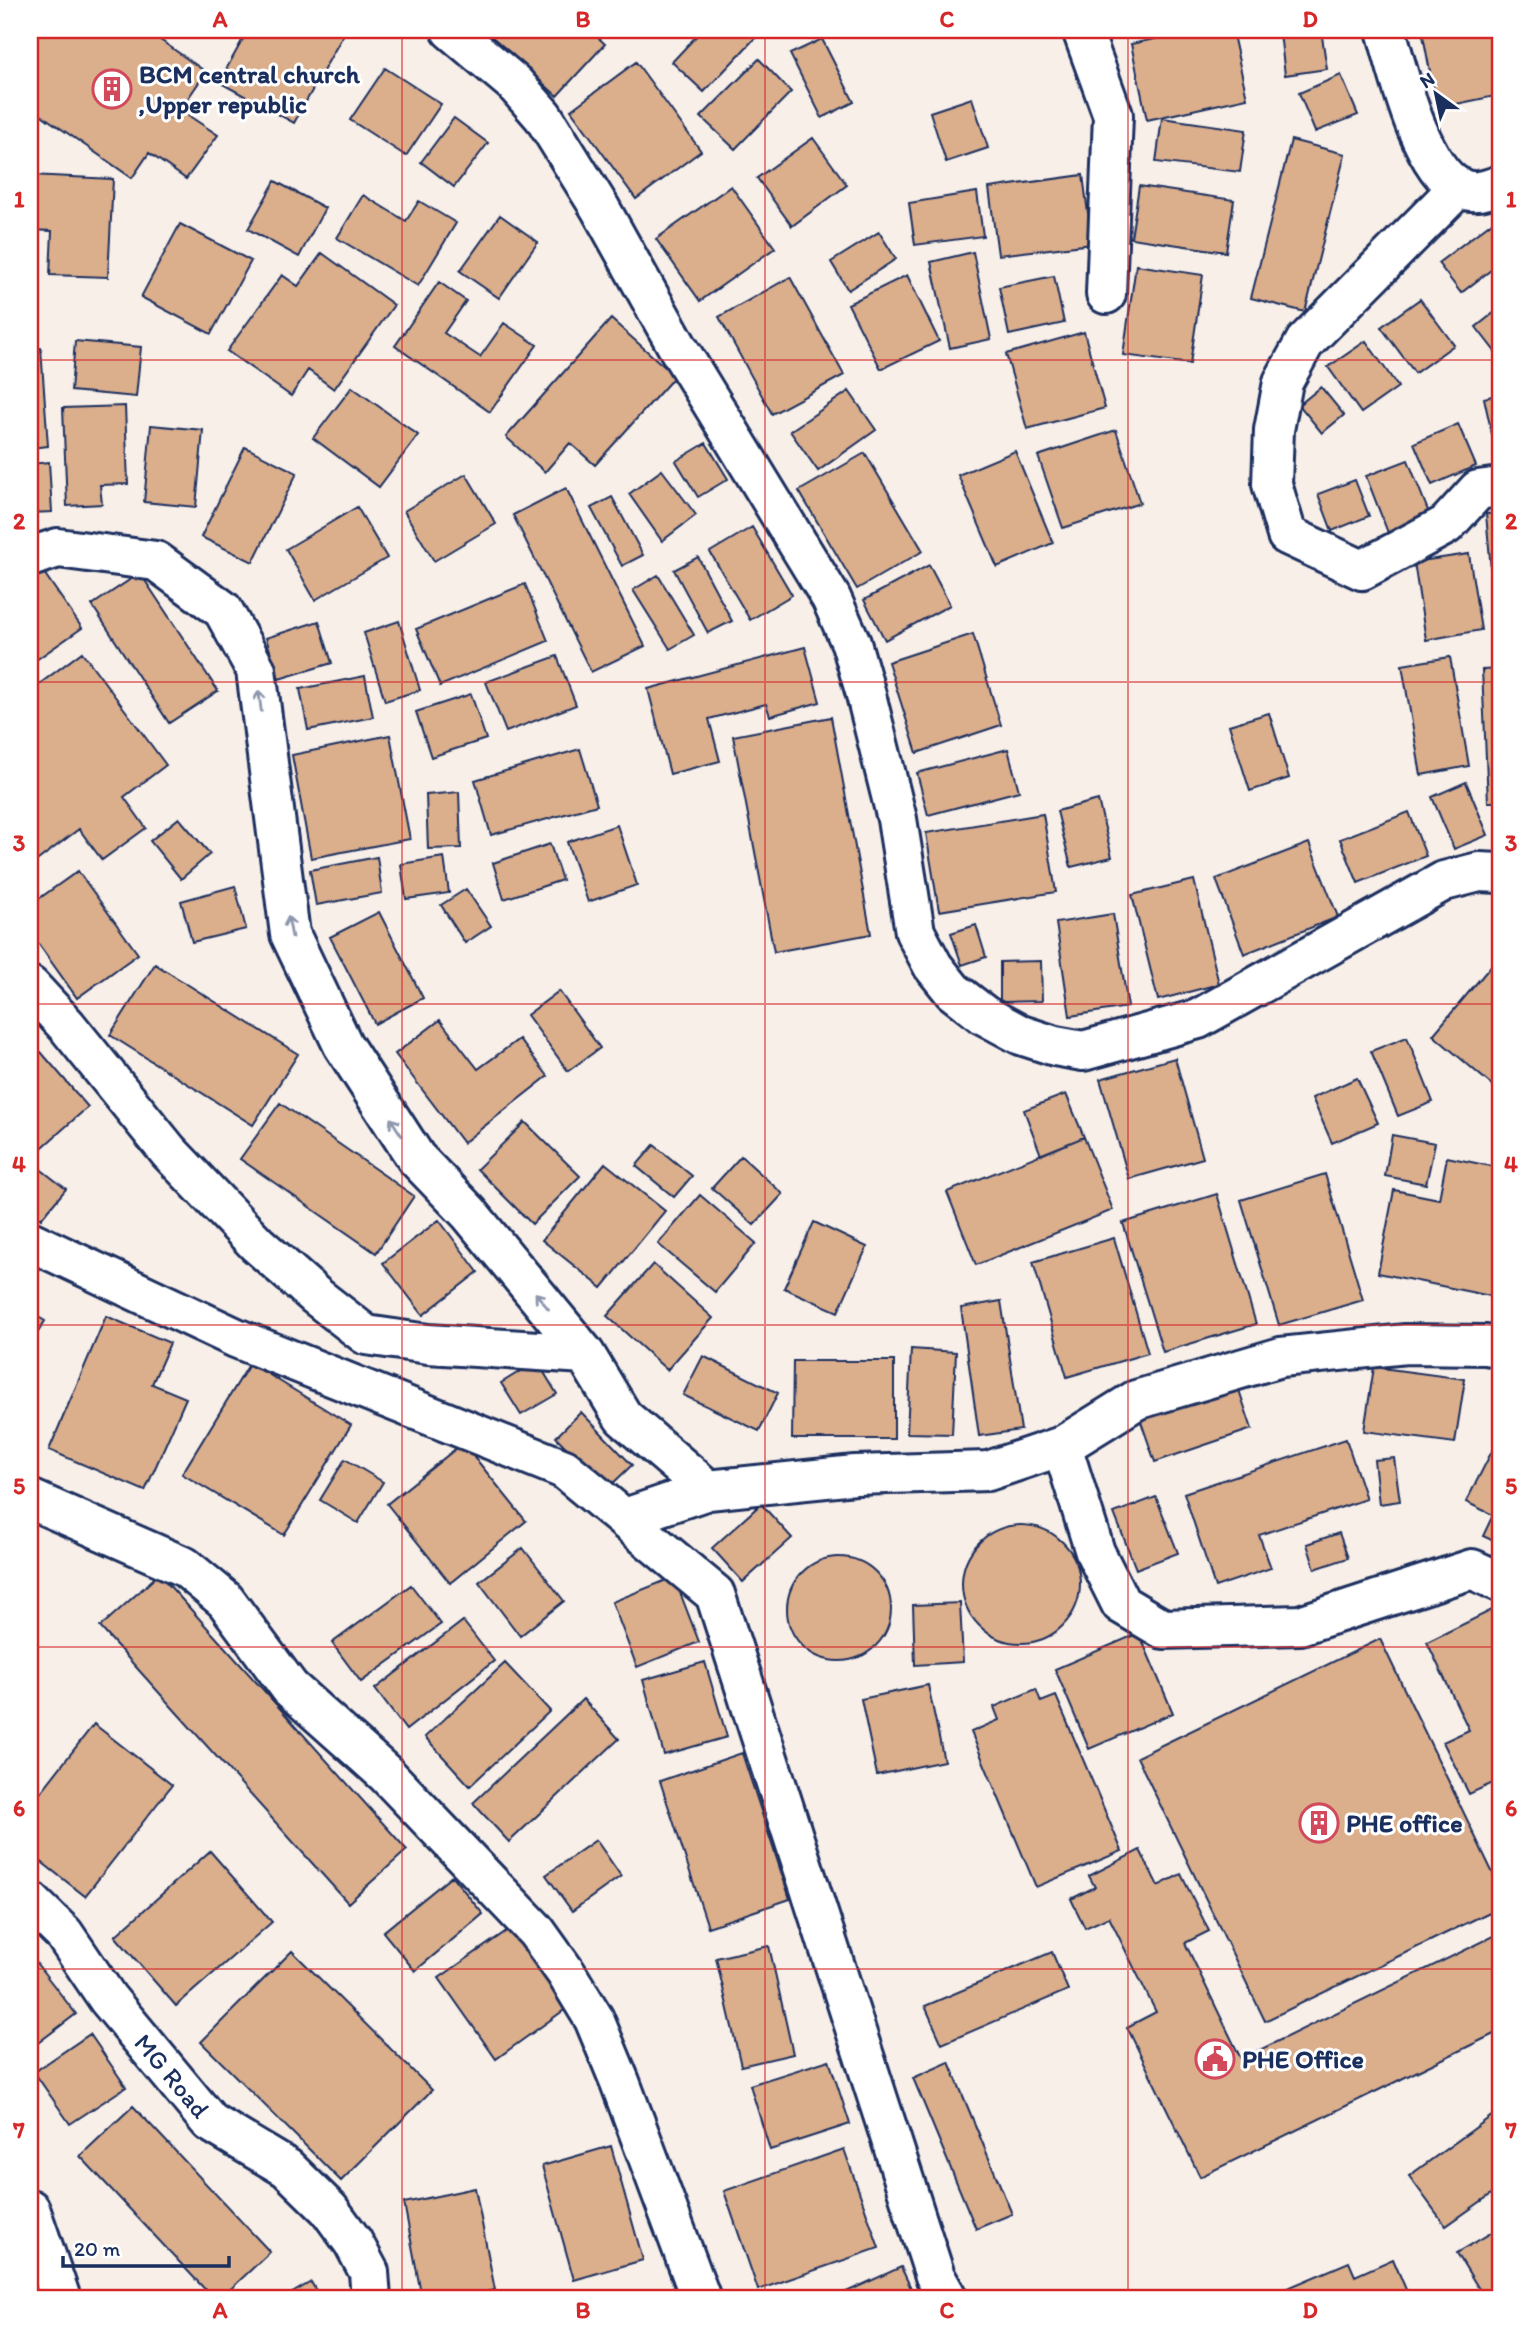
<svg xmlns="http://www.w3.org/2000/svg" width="1530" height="2329" font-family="Itim,sans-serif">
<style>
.building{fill:#dbae8c;stroke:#1b2f5e;stroke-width:2}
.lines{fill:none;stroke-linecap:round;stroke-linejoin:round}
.minor-casing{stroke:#1b2f5e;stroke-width:44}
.major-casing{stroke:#1b2f5e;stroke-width:44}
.minor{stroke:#fff;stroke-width:38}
.major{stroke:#fff;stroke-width:38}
.oneway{stroke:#8d97ae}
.grid{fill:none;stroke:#d62828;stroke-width:2;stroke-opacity:0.55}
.labels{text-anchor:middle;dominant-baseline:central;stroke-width:6;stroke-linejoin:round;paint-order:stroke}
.poi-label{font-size:26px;font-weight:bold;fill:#1b2f5e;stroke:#fff;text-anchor:start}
.street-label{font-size:26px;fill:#1b2f5e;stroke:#fff}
.neatline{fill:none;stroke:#d62828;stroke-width:2.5}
.grid-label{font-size:23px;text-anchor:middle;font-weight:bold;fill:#d62828}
</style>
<rect width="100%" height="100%" fill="#f8efe8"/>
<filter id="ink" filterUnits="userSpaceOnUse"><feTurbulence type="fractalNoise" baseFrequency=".0143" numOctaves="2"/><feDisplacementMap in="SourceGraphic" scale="14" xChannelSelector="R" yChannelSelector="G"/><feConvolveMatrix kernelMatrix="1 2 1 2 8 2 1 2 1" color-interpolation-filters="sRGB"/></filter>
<g filter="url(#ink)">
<!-- building -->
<path class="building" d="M30,30H146L206,72L180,110L218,135L186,179L149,153L132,178L30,107Z
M248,30H346L294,123L219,82Z
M494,30H590L605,44L557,96L490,35Z
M702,30H749L756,37L704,92L672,62Z
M1197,30H1232L1247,98L1147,120L1131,44Z
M1303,30H1321L1327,69L1285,75L1280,33Z
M1422,30H1500V95L1437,108Z
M822,39L854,102L822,118L790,54Z
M759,59L791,92L735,149L701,117Z
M636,62L701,151L636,199L571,110Z
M385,68L441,104L406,156L350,120Z
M1341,75L1358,115L1315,132L1299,93Z
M972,98L988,148L946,162L930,112Z
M454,118L488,143L454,187L421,162Z
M1162,118L1246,130L1240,172L1156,162Z
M813,138L847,185L792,226L757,178Z
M1291,140L1345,154L1305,312L1251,298Z
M30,175L113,179L108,277L50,275L52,231L30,230Z
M1083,175L1092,244L998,255L989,188Z
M275,181L325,208L299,257L248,229Z
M731,186L775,248L700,301L656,239Z
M1139,186L1234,200L1226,252L1131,238Z
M977,192L983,236L915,245L909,203Z
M363,195L406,221L419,201L456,223L418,286L337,238Z
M500,215L538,242L499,298L460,271Z
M1500,216V263L1461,293L1438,263Z
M180,224L251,261L211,334L141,297Z
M879,232L896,259L848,290L831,262Z
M973,252L991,339L950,348L931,262Z
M322,253L394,305L334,389L308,370L291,396L227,351L282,275L298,286Z
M1136,265L1203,275L1190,364L1123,355Z
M907,275L939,341L881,369L848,304Z
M1054,276L1064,323L1009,335L999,287Z
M790,277L844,375L772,414L719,317Z
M439,282L466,301L444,333L480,357L504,323L537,345L490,412L395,346Z
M1420,299L1454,345L1415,373L1381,327Z
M1500,308V358L1476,327Z
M611,319L675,376L595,465L570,443L545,472L506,437Z
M1084,332L1105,408L1027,429L1006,354Z
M75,341L141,347L136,397L71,391Z
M1366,341L1398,387L1361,413L1328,367Z
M41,348L48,446L30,448V349Z
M352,387L418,435L379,487L313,438Z
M1321,387L1344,415L1322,433L1299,405Z
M849,391L876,430L818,471L790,431Z
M1500,394V471L1484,398Z
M125,406L128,484L100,485L102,504L67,506L63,408Z
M1458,424L1476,466L1432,485L1414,443Z
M151,425L203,430L196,507L144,502Z
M1116,430L1140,503L1063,528L1038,456Z
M706,443L728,479L698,497L676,461Z
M245,447L297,473L253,562L201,537Z
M1015,451L1053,543L997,567L958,475Z
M865,453L923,551L857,589L799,491Z
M1408,460L1432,521L1390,538L1366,476Z
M49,462L52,512L30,513V464Z
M662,470L696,515L662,541L629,494Z
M466,474L496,524L434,561L404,511Z
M1355,480L1369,516L1332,531L1318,494Z
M566,488L645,646L591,672L513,515Z
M612,497L643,555L622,566L591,508Z
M357,507L387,558L315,600L286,549Z
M1500,513V615H1495L1486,514Z
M752,527L792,595L750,620L710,552Z
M1469,554L1481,630L1426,640L1414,562Z
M698,557L732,621L708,633L674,570Z
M929,565L950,605L885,640L864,600Z
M42,570L82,628L33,662L30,657V578Z
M140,573L218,691L169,723L92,605Z
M658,575L694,635L670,649L633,590Z
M525,584L548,641L440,686L416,629Z
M319,621L332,663L279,679L266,638Z
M399,621L420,690L385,701L364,633Z
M973,634L1001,725L917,753L888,662Z
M805,647L820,702L770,716L766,704L709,719L720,761L670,774L648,689Z
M82,652L166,765L124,797L146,828L102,860L79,829L30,866V691Z
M557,656L576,705L506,732L486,682Z
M1450,657L1469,766L1421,775L1402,665Z
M1500,669V802H1488L1482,670Z
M365,676L373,717L308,730L300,689Z
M471,694L486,739L431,757L416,712Z
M1269,713L1289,778L1250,791L1229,725Z
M831,717L871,934L774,952L733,736Z
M390,735L410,839L311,858L292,755Z
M580,749L597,805L491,835L475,780Z
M1008,749L1019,791L928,815L917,773Z
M1466,782L1488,835L1454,849L1432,797Z
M459,792L461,848L428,849L426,795Z
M1098,800L1112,857L1071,867L1057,811Z
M1409,812L1426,856L1358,883L1340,839Z
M1043,814L1056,892L939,911L926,833Z
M179,818L210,854L181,879L150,841Z
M617,825L637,885L588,902L567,842Z
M1309,843L1338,917L1244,954L1216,879Z
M550,844L562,880L504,899L493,863Z
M377,857L382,893L316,905L310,870Z
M444,857L449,893L406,899L401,864Z
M78,871L138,954L77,998L30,932V905Z
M1194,880L1219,984L1158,1000L1132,895Z
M235,886L246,929L192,942L181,901Z
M466,889L491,926L465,943L441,905Z
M379,912L423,998L375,1024L330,937Z
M1113,914L1128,1007L1070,1016L1056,923Z
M976,925L986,957L962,965L951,933Z
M1041,961L1042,1001L1000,1002V962Z
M1495,961L1500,965V1092L1433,1035Z
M155,964L298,1054L253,1125L110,1035Z
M559,991L600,1048L568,1071L527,1015Z
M440,1020L478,1069L519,1039L548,1076L463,1143L395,1054Z
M1407,1037L1433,1102L1398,1116L1371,1051Z
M41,1052L88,1107L36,1153L30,1145V1062Z
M1175,1058L1203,1158L1129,1179L1100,1079Z
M1357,1078L1378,1123L1332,1143L1312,1098Z
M1066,1094L1084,1137L1041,1155L1024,1110Z
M280,1103L414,1196L376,1253L240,1159Z
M525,1122L580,1176L532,1224L477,1169Z
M1392,1135L1435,1143L1426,1184L1385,1176Z
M1084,1137L1113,1210L976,1265L947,1192Z
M654,1145L692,1176L674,1197L636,1166Z
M741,1156L783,1194L754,1225L712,1188Z
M1447,1157L1500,1168V1298L1378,1273L1394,1190L1439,1199Z
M30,1161L66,1189L41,1219L30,1210Z
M605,1163L665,1211L602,1288L542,1240Z
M1325,1174L1363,1300L1279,1325L1241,1200Z
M1217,1194L1256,1324L1163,1352L1123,1223Z
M700,1195L756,1243L715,1292L658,1244Z
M439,1220L478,1272L423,1315L383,1263Z
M814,1222L867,1247L838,1312L784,1288Z
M1114,1238L1148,1353L1067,1377L1033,1262Z
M653,1264L713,1318L667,1370L607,1316Z
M1001,1301L1021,1430L979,1436L961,1308Z
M30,1312L45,1321L30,1345Z
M106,1316L170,1343L152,1384L186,1398L145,1491L49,1450Z
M911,1349L956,1352L952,1434L907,1433Z
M703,1356L778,1393L759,1431L683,1395Z
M537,1361L557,1394L521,1415L501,1383Z
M793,1361H894V1439H792Z
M250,1363L351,1425L284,1535L182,1474Z
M1374,1367L1465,1379L1455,1443L1364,1431Z
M1236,1381L1252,1429L1155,1462L1138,1413Z
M581,1412L632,1465L607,1489L556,1437Z
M1346,1439L1366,1499L1259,1535L1271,1568L1215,1587L1184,1493Z
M463,1443L526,1521L450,1583L387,1504Z
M1492,1451L1500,1455V1544L1483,1536L1493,1515L1466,1502Z
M1394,1458L1400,1501L1379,1504L1374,1460Z
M345,1459L383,1482L358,1523L320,1500Z
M1156,1497L1178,1553L1136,1569L1114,1513Z
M761,1504L792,1538L743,1582L712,1548Z
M962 1584a59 59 0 1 1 118 0a59 59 0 1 1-118 0Z
M1339,1533L1348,1558L1315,1569L1307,1544Z
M523,1548L564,1601L520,1636L479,1582Z
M787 1609a52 52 0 1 1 104 0a52 52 0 1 1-104 0Z
M159,1574L407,1850L348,1903L100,1627Z
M674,1577L699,1642L637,1667L612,1602Z
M411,1585L441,1624L361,1682L332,1643Z
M960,1603L963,1662L915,1665L913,1605Z
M1500,1606V1794L1495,1782L1469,1794L1443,1742L1469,1730L1427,1642Z
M463,1621L494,1661L406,1730L375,1689Z
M1139,1633L1173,1713L1089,1749L1055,1669Z
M1380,1639L1500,1888V1907L1265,2021L1137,1757Z
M705,1662L727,1737L664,1755L643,1680Z
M505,1663L550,1711L470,1786L425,1737Z
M928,1685L944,1761L877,1775L861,1699Z
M1036,1689L1041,1702L1056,1696L1122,1851L1036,1887L971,1732L999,1720L994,1707Z
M583,1699L619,1739L509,1842L473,1803Z
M94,1724L172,1785L85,1896L30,1853V1806Z
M742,1753L790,1899L708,1927L660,1781Z
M596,1840L621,1876L572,1911L546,1875Z
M1140,1850L1158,1886L1181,1874L1209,1931L1185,1943L1241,2059L1500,1933V2031L1200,2177L1127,2027L1156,2012L1109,1917L1085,1928L1071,1899L1095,1887L1089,1876Z
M210,1851L272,1922L176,2006L115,1936Z
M452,1876L483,1914L415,1971L383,1932Z
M511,1928L567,2008L496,2059L439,1978Z
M769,1946L793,2054L741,2066L716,1958Z
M292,1951L432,2090L341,2181L201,2042Z
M1052,1952L1068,1990L942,2044L925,2006Z
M30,1955L76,2014L30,2049Z
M90,2034L126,2087L70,2124L34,2072Z
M829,2060L850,2124L770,2150L750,2085Z
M949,2062L1012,2214L976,2229L913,2078Z
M133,2106L270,2252L220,2299H214L80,2156Z
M1500,2110V2188L1446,2226L1409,2176Z
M611,2146L643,2260L574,2280L542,2166Z
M844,2149L879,2248L758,2290L724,2191Z
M475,2188L495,2290L451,2299H422L404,2203Z
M1496,2230L1500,2237V2299H1485L1457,2253Z
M1393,2259L1410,2299H1262L1349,2262L1355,2276Z
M901,2267L916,2299H831Z
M311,2282L321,2299H282Z"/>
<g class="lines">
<!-- minor casing -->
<g class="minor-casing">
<path id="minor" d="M451,30L515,84L543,116L600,208L677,346L831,598L851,643L865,691L897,819L915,932L933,966L953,991L984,1015L1021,1035L1055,1046L1083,1051L1198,1019L1444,881L1479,872L1500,873
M1082,30L1113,115L1106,294
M1386,30C1398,71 1419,165 1458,187C1472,195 1487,190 1500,185
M1459,187L1305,342L1283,382L1274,430L1272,484L1287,535L1362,570L1446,525L1478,490L1500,487
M30,557L58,548L156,561L223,610L256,670L290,934L343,1045L416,1158L469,1213L585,1354
M30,986L67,1026L169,1152L257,1244L316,1296L366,1335L428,1344L585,1354L623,1417L708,1490
M30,1241L236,1338L564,1469L715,1594L935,2276L948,2299
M1062,1446L1095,1552L1121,1604L1163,1629L1300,1625L1472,1569L1500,1582
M625,1518L708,1490L855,1475L988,1471L1062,1446L1136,1400L1281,1357L1406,1344L1486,1345L1500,1348"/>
</g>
<!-- major casing -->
<g class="major-casing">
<path id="major" d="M30,1499L185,1567L225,1600L290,1688L386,1774L536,1931L566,1973L594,2019L620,2082L701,2299
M30,1901L64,1934L108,1999L210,2122L287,2168L329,2209L353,2242L369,2272L371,2299
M30,2209L61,2299"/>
</g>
<!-- minor -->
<use href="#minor" class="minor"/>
<!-- major -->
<use href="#major" class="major"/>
</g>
<!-- one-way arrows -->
<defs><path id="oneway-shaft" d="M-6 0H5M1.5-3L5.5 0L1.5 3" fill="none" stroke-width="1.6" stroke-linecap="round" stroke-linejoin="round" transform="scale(1.75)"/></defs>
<g class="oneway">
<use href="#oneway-shaft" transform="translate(260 701) rotate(-97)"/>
<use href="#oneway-shaft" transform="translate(290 927) rotate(-101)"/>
<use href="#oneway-shaft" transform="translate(396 1127) rotate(-123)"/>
<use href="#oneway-shaft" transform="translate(542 1301) rotate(-129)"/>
</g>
</g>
<!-- grid -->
<path class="grid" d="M402,30V2299M765,30V2299M1128,30V2299M30,360H1500M30,682H1500M30,1004H1500M30,1325H1500M30,1647H1500M30,1969H1500"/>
<!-- icons -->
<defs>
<g id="building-ring" transform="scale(2.0125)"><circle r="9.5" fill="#fff" stroke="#d1495b" stroke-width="1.5"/><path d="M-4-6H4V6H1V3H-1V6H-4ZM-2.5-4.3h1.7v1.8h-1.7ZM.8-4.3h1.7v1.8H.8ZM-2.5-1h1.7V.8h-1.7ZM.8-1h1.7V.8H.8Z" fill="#d1495b"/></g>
<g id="civic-ring" transform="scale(2.0125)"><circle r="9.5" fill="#fff" stroke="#d1495b" stroke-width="1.5"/><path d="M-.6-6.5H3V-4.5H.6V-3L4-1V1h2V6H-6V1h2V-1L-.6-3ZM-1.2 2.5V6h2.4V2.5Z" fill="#d1495b"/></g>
</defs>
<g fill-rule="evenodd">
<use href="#building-ring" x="112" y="89"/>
<use href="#building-ring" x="1319" y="1823"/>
<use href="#civic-ring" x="1215" y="2059"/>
</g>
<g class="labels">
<!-- poi labels -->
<g class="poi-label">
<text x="139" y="74">BCM central church<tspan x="139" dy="30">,Upper republic</tspan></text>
<text x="1346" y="1823">PHE office</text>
<text x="1242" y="2059">PHE Office</text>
</g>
<!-- street labels -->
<g class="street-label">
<text transform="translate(172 2076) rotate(50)">MG Road</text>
</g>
</g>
<!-- margin -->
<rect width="1530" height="2329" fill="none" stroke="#fff" stroke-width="77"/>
<!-- north arrow -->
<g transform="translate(1436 94) rotate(327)" stroke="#ffffff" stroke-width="5" paint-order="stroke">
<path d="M0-5L12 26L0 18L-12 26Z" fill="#1b2f5e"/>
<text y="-10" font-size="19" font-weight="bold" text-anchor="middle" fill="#1b2f5e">N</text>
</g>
<!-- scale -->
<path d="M63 2256v10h166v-10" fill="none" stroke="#1b2f5e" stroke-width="3.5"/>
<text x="74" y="2256" font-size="21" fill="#1b2f5e" stroke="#ffffff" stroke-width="5" paint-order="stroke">20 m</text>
<rect x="38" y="38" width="1454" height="2252" class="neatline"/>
<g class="grid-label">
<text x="220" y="27">A</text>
<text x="583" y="27">B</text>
<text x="947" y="27">C</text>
<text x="1310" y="27">D</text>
<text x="19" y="207">1</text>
<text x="1511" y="207">1</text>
<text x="19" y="529">2</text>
<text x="1511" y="529">2</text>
<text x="19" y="851">3</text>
<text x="1511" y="851">3</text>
<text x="19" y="1172">4</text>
<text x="1511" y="1172">4</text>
<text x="19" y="1494">5</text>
<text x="1511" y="1494">5</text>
<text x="19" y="1816">6</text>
<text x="1511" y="1816">6</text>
<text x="19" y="2138">7</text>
<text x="1511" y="2138">7</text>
<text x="220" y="2318">A</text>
<text x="583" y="2318">B</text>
<text x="947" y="2318">C</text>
<text x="1310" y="2318">D</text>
</g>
</svg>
